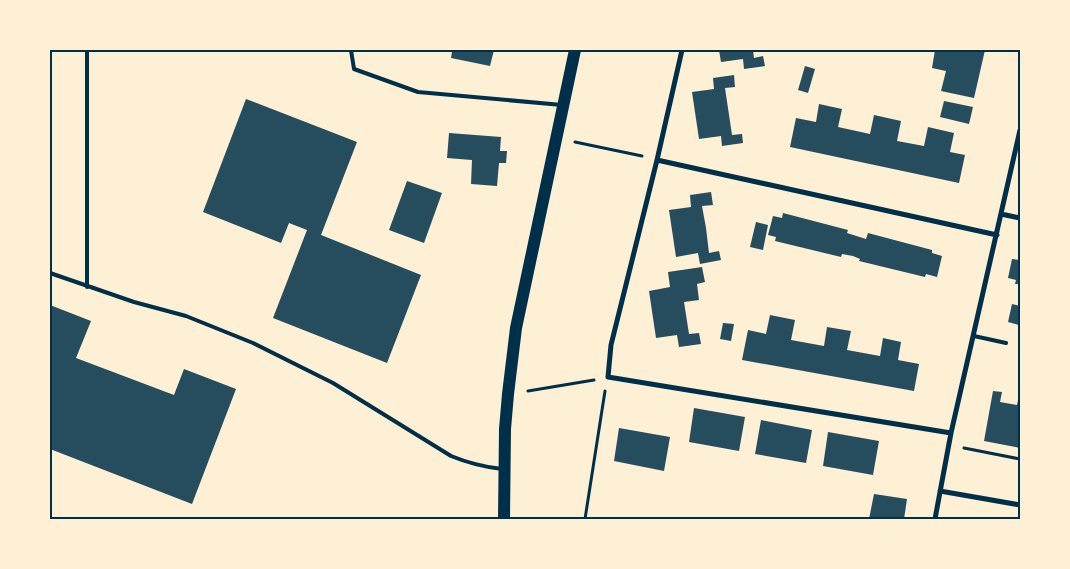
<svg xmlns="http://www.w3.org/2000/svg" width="1070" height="569" font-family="'Fira Sans',sans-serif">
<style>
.building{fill:#264d5e}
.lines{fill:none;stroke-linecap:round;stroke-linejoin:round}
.path{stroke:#003049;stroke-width:3}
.service{stroke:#003049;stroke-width:4}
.minor{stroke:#003049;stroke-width:5}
.primary{stroke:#003049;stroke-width:12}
.neatline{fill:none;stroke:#003049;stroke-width:2}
</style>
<rect width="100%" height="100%" fill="#fdf0d5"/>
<!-- building -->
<path class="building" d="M447,50H494L490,66L451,58L452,52Z
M719,50H753L754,58L763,56L765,66L744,69L743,59L721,62Z
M935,50H985L974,98L941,91L946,71L932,68Z
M805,66L815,69L808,93L798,90Z
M734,75L735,87L725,88L732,135L742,134L743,143L722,146L721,136L699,139L692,92L714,89L713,78Z
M246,99L357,142L321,235L421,275L387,363L273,318L307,230L289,223L281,243L203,212Z
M944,101L973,107L969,124L940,117Z
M819,104L842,109L838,127L870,134L874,115L901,121L897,141L924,146L928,127L954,133L950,152L965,155L959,183L790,147L796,118L816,122Z
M449,133L501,137L500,151H507L506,163H499L497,186L471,184L472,160L447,158Z
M407,181L442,193L424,243L389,230Z
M711,192L713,205L702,206L706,228L709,253L719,251L721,260L700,264L698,253L676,257L669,210L691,207L690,195Z
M783,213L848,230L847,233L866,239L868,233L932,250V253L942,256L937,277L926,274L925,277L859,261L860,259L853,256L842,254L841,257L775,241L776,237L768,235L773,216L782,218Z
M756,222L768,225L763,250L750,247Z
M1012,259L1020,260V284H1015L1016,280L1008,278Z
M702,267L705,282L697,284L699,300L684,302L689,334L699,333L701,344L679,347L677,335L656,338L649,291L670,287L668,272Z
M1012,304L1020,306L1019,325L1008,322Z
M50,305L91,321L76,358L174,395L184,369L236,389L192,504L50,449Z
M770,315L795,320L791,340L824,346L827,327L851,331L847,350L880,356L883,338L901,342L898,360L919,364L914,391L742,360L748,330L766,334Z
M723,323L734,324L731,341L720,339Z
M993,391L1002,392L1000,402L1017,405L1019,395H1020V448L984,441Z
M694,408L745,417L739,451L689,442Z
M761,420L812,430L806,463L755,454Z
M619,428L670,437L664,471L614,461Z
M828,432L879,441L873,475L823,466Z
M874,494L907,499L904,519H869Z"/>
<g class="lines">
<!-- path -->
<path class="path" d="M575,142L642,156
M528,391L594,380
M964,448L1020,459
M585,519L605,391"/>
<!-- service -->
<path class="service" d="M87,50V287
M351,50L354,69L418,92L562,105
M50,273L134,302L186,316L253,343L333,383L451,456C468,463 484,467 502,469
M974,336L1006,343"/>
<!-- minor -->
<path class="minor" d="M682,50L657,160L611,345L608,377L951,433
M657,160L997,235
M1001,214L1020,218
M940,491L1020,505
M935,519L951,433L1020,130"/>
<!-- primary -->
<path class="primary" d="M504,519L505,429L508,394L516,328L575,50"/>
</g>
<!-- border -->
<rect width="1070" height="569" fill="none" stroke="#fdf0d5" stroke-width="102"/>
<rect x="51" y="51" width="968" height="467" class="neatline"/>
</svg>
